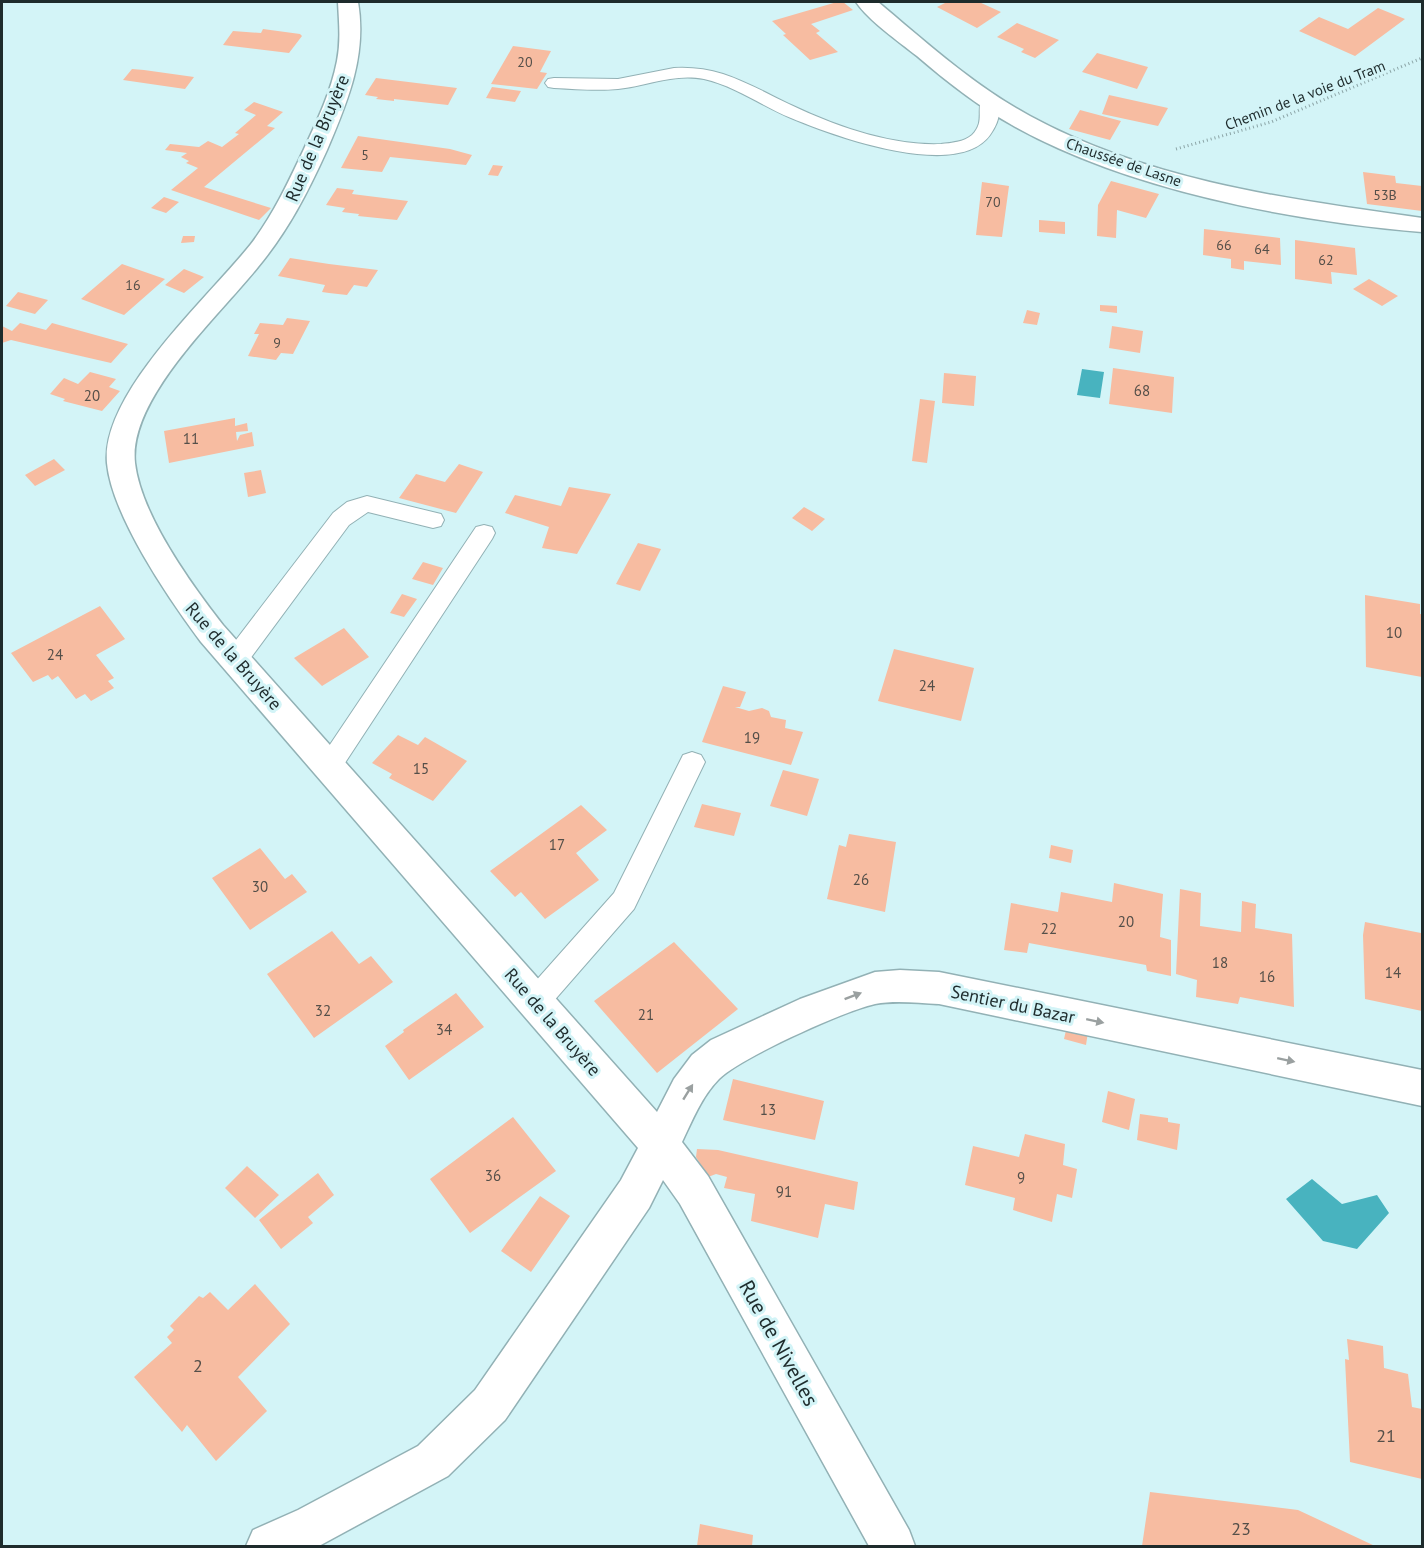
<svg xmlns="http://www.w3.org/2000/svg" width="1424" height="1548" font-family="'PT Sans',sans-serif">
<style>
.water{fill:#48b3bf}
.building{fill:#f7bca1}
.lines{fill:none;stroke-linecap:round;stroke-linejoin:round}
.lane-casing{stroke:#92b1b5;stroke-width:2}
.street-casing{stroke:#92b1b5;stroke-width:3}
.secondary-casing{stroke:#92b1b5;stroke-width:3}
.path{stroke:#8ca5a7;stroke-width:3;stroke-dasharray:1 3;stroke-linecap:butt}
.lane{fill:#fff;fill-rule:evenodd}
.street{fill:#fff;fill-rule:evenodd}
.secondary{fill:#fff;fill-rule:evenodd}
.oneway{fill:#9aa0a0}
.labels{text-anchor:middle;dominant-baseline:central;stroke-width:6;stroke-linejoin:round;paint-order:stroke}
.far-number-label{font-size:14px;fill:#544f49}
.far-street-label{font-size:15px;fill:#1e2b2c;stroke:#d3f4f7}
.number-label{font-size:15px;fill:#544f49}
.street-label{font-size:18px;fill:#1e2b2c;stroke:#d3f4f7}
.near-number-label{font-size:18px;fill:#544f49}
.near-street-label{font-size:21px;fill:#1e2b2c;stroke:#d3f4f7}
</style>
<rect width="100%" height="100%" fill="#d3f4f7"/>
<!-- water -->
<path class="water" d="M1082,369L1104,372L1100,398L1077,395Z
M1312,1179L1342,1204L1377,1195L1389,1213L1357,1249L1323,1241L1286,1199Z"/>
<!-- building -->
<path class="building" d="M837,2H843L853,10L811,24L820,31L816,33L838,52L810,60L783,35L786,34L772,21Z
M947,2H979L1001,12L977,28L937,7Z
M1378,8L1405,19L1355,56L1299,31L1319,17L1348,29Z
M1017,23L1059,40L1035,58L1021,52L1024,49L997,37Z
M263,29L300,34L302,36L289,53L223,45L233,31L261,33Z
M513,46L551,51L540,72L547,73L537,89L491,84Z
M1097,53L1148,67L1137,89L1082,72Z
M132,69L144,70L194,77L185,89L123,80Z
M376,78L457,88L448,105L394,99V101L376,99L378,97L365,95Z
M492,87L521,91L515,102L486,98Z
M1109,95L1168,108L1158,126L1102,114Z
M254,102L283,112L267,126L275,128L204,187L271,208L259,220L171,190L198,168L186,163L189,161L181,157L187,153L165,150L170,144L199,147L208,141L222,147L239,134L235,133L256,115L244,110Z
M1080,110L1121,121L1110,140L1069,129Z
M358,136L450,149L472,155L466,165L390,157L382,172L341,168Z
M493,165L503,166L498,176L488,175Z
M1363,172L1395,176L1396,183L1422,186V211L1367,204Z
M1111,181L1159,194L1146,218L1117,210L1116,238L1097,236L1098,205Z
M982,182L1009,186L1002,237L976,235Z
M337,188L354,190L352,194L408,201L397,220L358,216L359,214L342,212L345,208L326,205Z
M164,197L179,202L166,213L151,208Z
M1039,220L1065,222V234L1039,232Z
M1204,229L1280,238L1281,265L1244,261V270L1231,268V259L1203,255Z
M183,236H195L194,242L181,243Z
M1295,240L1355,248L1357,275L1331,272L1332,284L1295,279Z
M290,258L329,264L378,270L367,287L354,285L347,295L329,293L322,292L325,285L278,276Z
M122,264L165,279L124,315L81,299Z
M184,269L204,277L184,293L165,285Z
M1369,279L1398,296L1382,306L1353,289Z
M18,292L48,300L35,314L6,306Z
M1100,305L1117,306V313L1100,311Z
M1027,310L1040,313L1037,325L1023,323Z
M287,318L310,321L293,354L281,353L276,360L248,356L259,334H254L260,323L283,325Z
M20,323L46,330L52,323L128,344L111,363L11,340L2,343V326L12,331Z
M1112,326L1143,331L1140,353L1109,348Z
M1113,368L1174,377L1172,413L1109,404Z
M90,372L116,379L109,387L120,391L102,411L63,401L65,399L50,394L64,378L78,384Z
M944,373L976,376L974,406L942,403Z
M920,399L935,401L927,463L912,461Z
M235,418V426L247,423L248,431L236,432L237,441L240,435L252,432L254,446L169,463L164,431Z
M54,459L65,470L35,486L25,475Z
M459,464L483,472L456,513L399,498L416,474L445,482Z
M261,470L266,493L248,497L244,473Z
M569,487L611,494L577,554L542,548L549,527L505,513L515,495L561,506Z
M804,507L825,519L812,531L792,518Z
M638,543L661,549L640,591L616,584Z
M423,562L443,568L433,585L412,579Z
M402,594L417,599L404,617L390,613Z
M1365,595L1420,604V614H1422V677L1366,667Z
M100,606L125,639L96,655L114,678L108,681L114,688L91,701L85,694L76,699L58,676L52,680L48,675L33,682L11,653Z
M344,628L369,657L322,686L294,658Z
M894,649L974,668L961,721L878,701Z
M723,686L746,692L740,707H735L749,711L762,708L769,711L771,717L786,720L785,728L803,732L791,765L702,742Z
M398,735L418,745L425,737L467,761L433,801L389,778L392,774L372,763Z
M783,770L819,779L807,816L770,806Z
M702,804L741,813L734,836L694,827Z
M581,805L607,830L576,853L599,880L545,919L521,892L515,897L490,871Z
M849,834L896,842L885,912L827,899L839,845L846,847Z
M1051,845L1073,850L1071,863L1049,858Z
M260,848L285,879L292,874L307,892L250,930L212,878Z
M1114,883L1163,894L1160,937L1171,940V976L1147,971L1146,965L1029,943L1027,953L1004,950L1011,903L1058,912L1061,892L1112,902Z
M1180,889L1201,893L1200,926L1241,932L1242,901L1256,904L1255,928L1292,934L1294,1007L1240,997L1238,1004L1196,997L1197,980L1176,974Z
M1365,922L1421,933L1422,1011L1365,999L1363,935Z
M332,931L359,964L371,956L393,982L314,1038L267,974Z
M674,942L738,1009L657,1073L594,1001Z
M456,993L484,1027L409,1080L385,1046L404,1032L403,1030Z
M1067,1026L1088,1032L1086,1045L1064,1039Z
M733,1079L824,1101L815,1140L723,1120Z
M1108,1091L1135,1099L1129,1130L1102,1122Z
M1140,1114L1168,1118V1122L1180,1124L1177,1150L1137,1140Z
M513,1117L556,1171L470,1233L430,1179Z
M1025,1134L1065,1144L1063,1165L1077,1169L1072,1198L1057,1194L1052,1222L1013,1210L1015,1198L965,1185L973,1146L1019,1157Z
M697,1149L718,1150L858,1182L854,1210L825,1204L818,1238L751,1221L755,1194L724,1188L727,1177L716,1174L708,1177L696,1157Z
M247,1166L279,1195L255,1218L225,1188Z
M318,1173L334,1195L308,1217L313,1223L281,1249L259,1220Z
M540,1196L570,1216L531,1272L501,1251Z
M255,1284L290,1324L238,1377L267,1411L216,1461L187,1425L182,1432L134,1377L172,1343L167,1337L174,1330L170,1326L199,1296L203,1298L210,1292L228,1310Z
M1347,1339L1383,1346L1384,1368L1408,1374L1412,1407L1422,1409V1479L1350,1462L1345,1359L1349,1360Z
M1150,1492L1298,1510L1375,1546H1142Z
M700,1524L753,1535L752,1546H697Z"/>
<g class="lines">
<!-- lane casing -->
<g class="lane-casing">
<path id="lane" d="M674,68C691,67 707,69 723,74C747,82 768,94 791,105C835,126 891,146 941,144C951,143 964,142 972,135C986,121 975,109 983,97H995C1003,110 998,124 990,135C957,181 834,136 791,118C762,106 735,86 704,79C674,73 647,86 618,89C597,91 575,89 554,88L548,87L545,83L548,79L554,78L618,79Z
M367,496L441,514L444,520L441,526L433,528L368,512L349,525L244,667L235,669L226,667L223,660L226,653L333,513L347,502Z
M484,525L492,527L495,533L492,539L339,772L330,775L321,772L317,765L321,758L476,527Z
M692,752L701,755L705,762L634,909L545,1011L535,1015L525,1011L521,1002L525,993L614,893L683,755Z"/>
</g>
<!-- street casing -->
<g class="street-casing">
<path id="street" d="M338,2H358C367,55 348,101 327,150C308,192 288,231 258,267C220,315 128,398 135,463C141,515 191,584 223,625L657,1112L674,1079L692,1055L711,1040L800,999L875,972L900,970L939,972L1422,1070V1106L939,1004C918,1003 895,1000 875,1004C844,1011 740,1058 719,1079C702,1096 692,1121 682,1142L708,1176L909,1530L915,1546H869L680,1204L663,1180L649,1208L505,1420L448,1476L319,1546H246L253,1530L298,1510L418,1446L475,1390L621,1180L638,1148L201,642C169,599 112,516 107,463C101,393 209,297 251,244C273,215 288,183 304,149C317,121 331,92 337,61C341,41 339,22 338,2Z"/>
</g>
<!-- secondary casing -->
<g class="secondary-casing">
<path id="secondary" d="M856,2H878C926,42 974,86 1030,116C1152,182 1288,199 1422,218V232C1291,221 1127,190 1012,125C978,106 946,81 917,56C898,41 869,21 856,2Z"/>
</g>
<!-- path -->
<path class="path" d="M1176,149L1271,122L1422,58"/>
<!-- lane -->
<use href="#lane" class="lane"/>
<!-- street -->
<use href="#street" class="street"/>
<!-- secondary -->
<use href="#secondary" class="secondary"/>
</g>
<!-- one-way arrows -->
<defs><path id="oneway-solid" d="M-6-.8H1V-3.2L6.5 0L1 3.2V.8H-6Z" transform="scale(1.5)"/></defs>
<g class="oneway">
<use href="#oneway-solid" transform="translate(853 996) rotate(-21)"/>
<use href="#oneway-solid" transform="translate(1095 1021) rotate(12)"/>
<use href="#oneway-solid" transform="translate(1286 1060) rotate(12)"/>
<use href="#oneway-solid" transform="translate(688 1092) rotate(-58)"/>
</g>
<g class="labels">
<!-- far-number labels -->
<g class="far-number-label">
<text x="525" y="62">20</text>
<text x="365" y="155">5</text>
<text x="1385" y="195">53B</text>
<text x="993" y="202">70</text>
<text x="1224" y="245">66</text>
<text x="1262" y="249">64</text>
<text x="1326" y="260">62</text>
<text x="133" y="285">16</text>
<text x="277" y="343">9</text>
</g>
<!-- far-street labels -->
<g class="far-street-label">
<text transform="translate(1305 95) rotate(-21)">Chemin de la voie du Tram</text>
<text transform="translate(1124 162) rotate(19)">Chaussée de Lasne</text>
</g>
<!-- number labels -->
<g class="number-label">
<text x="1142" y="390">68</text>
<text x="92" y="395">20</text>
<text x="191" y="438">11</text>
<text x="1394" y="632">10</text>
<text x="55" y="654">24</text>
<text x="927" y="685">24</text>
<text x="752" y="737">19</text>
<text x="421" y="768">15</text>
<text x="557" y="844">17</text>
<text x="861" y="879">26</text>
<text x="260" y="886">30</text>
<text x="1126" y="921">20</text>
<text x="1049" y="928">22</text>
<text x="1220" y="962">18</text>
<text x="1393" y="972">14</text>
<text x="1267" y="976">16</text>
<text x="323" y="1010">32</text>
<text x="646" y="1014">21</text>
<text x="444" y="1029">34</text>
<text x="768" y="1109">13</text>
<text x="493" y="1175">36</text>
<text x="1021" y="1177">9</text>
<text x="784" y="1191">91</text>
</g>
<!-- street labels -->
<g class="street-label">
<text transform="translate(317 138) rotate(-67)">Rue de la Bruyère</text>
<text transform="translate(234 656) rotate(49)">Rue de la Bruyère</text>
<text transform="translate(1013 1004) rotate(12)">Sentier du Bazar</text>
<text transform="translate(553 1022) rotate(49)">Rue de la Bruyère</text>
</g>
<!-- near-number labels -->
<g class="near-number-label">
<text x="198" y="1365">2</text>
<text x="1386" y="1435">21</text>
<text x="1241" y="1528">23</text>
</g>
<!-- near-street labels -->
<g class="near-street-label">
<text transform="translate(779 1343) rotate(61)">Rue de Nivelles</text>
</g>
</g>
<!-- border -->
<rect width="1424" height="1548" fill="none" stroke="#1e2b2c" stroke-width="6"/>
</svg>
